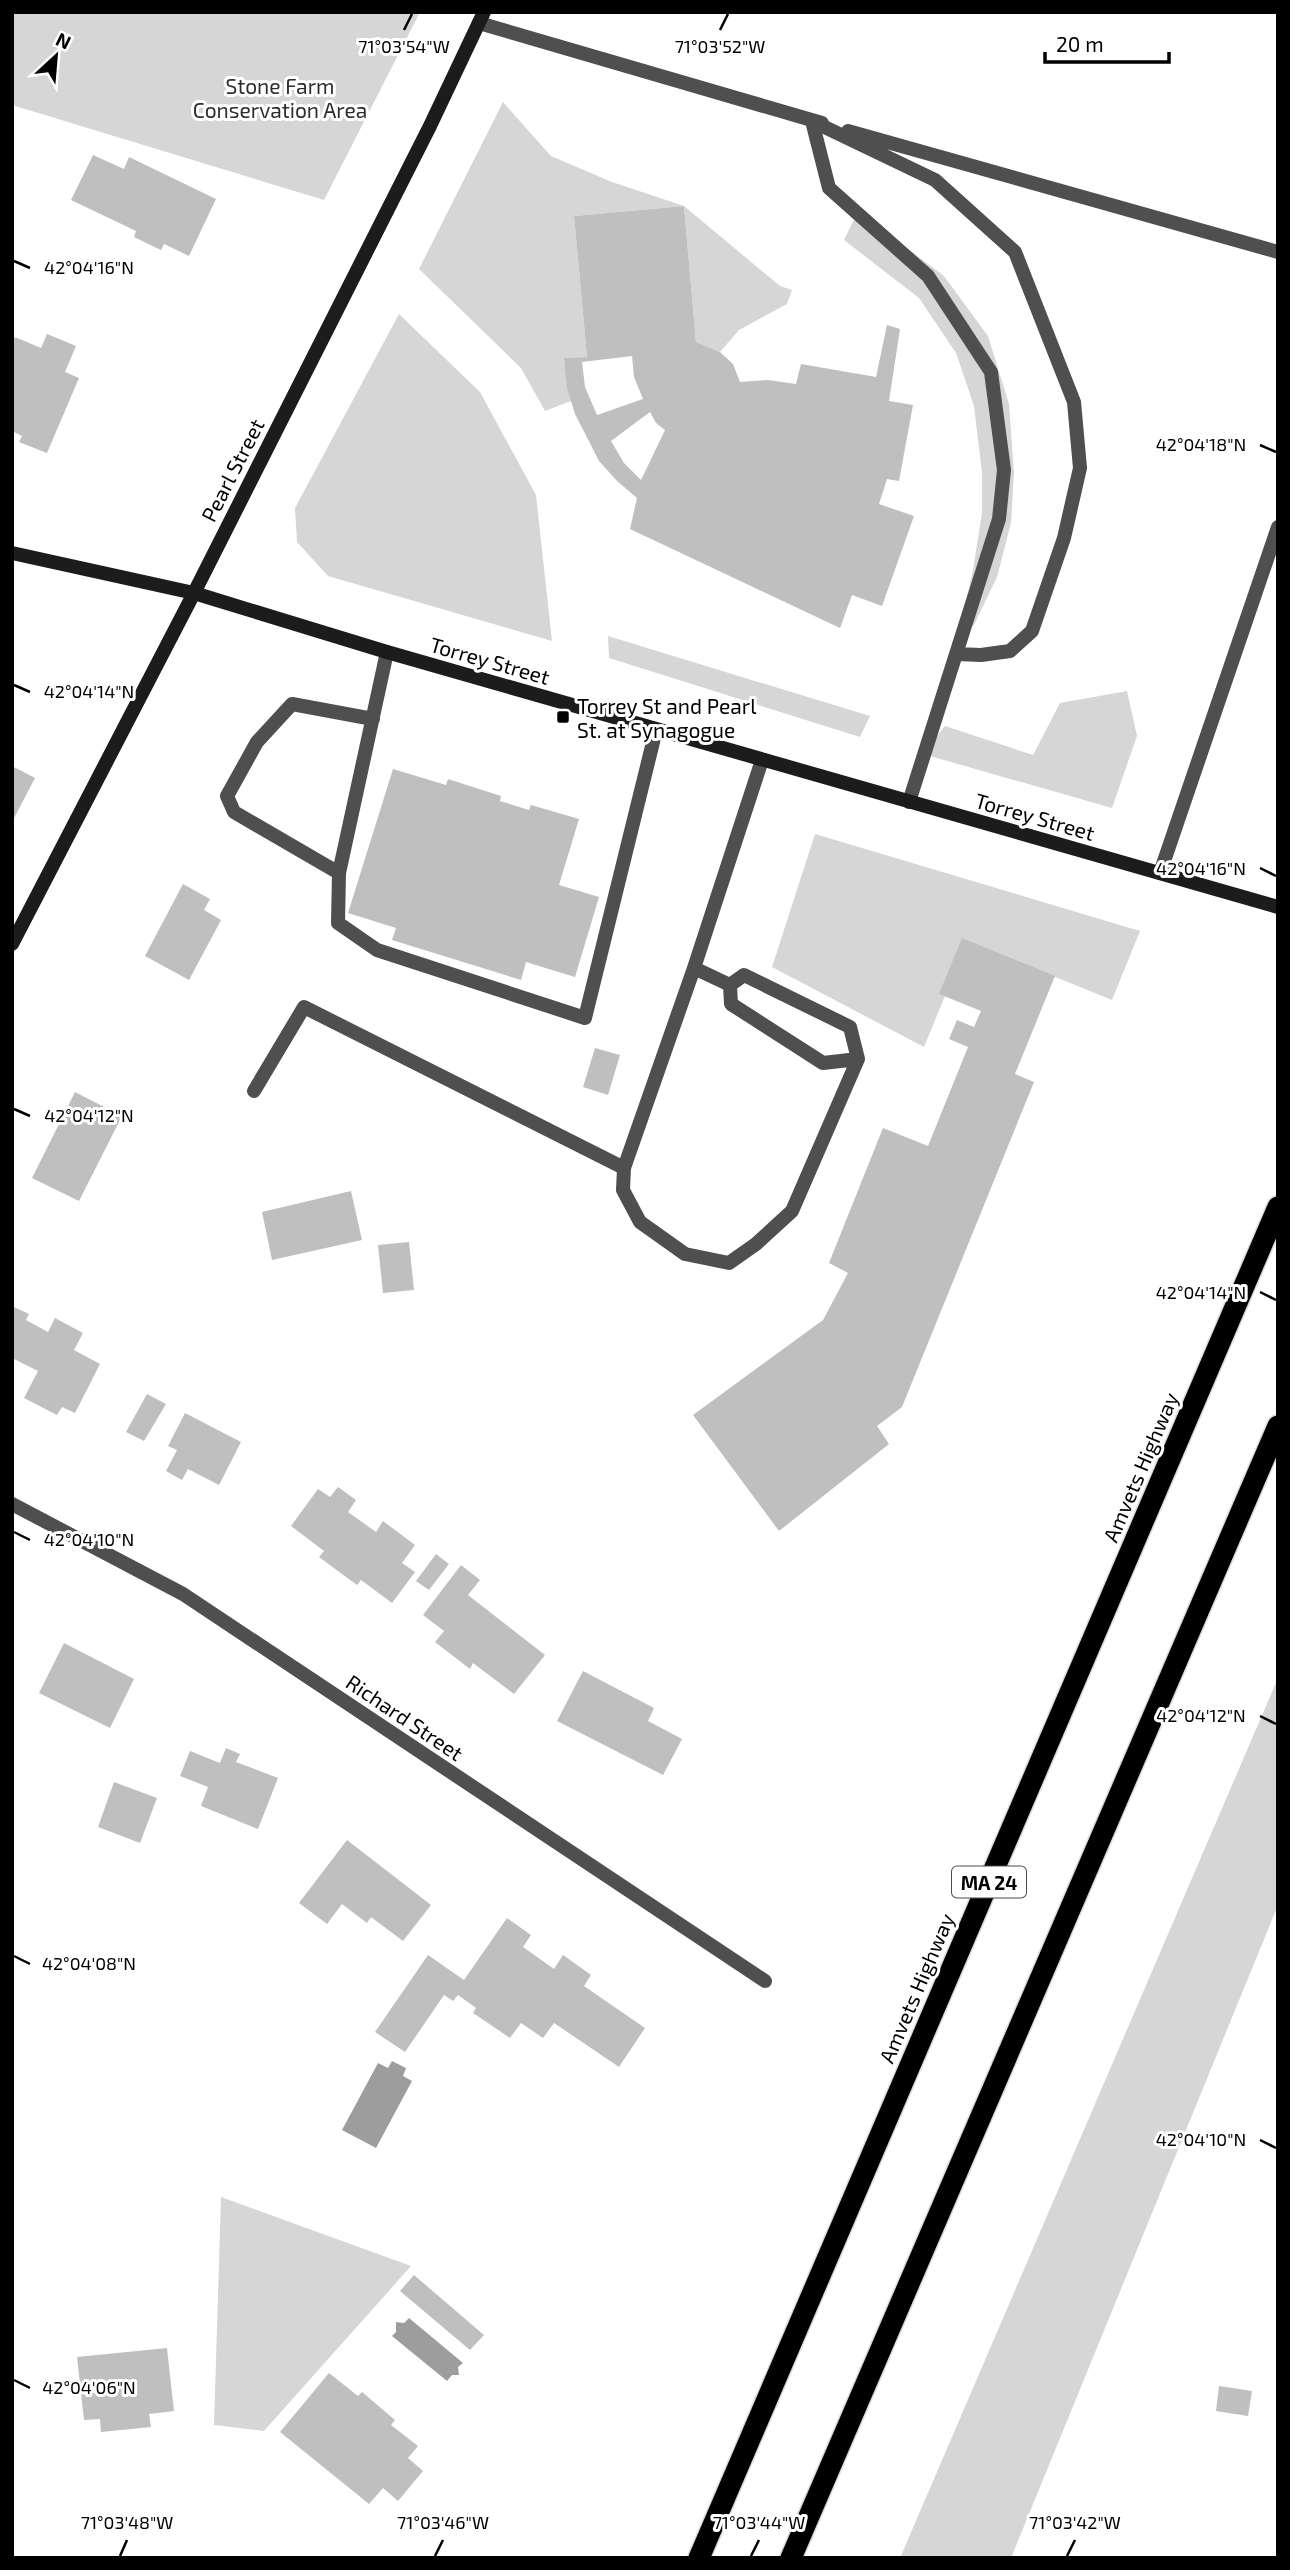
<svg xmlns="http://www.w3.org/2000/svg" width="1290" height="2570" font-family="'Exo 2',sans-serif">
<style>
.green{fill:#d6d6d6}
.water{fill:#9d9d9d}
.building{fill:#bfbfbf;fill-rule:evenodd}
.lines{fill:none;stroke-linecap:round;stroke-linejoin:round}
.highway-casing{stroke:#dbdbdb;stroke-width:24}
.lane{stroke:#4f4f4f;stroke-width:14}
.street{stroke:#4f4f4f;stroke-width:14}
.secondary{stroke:#1c1c1c;stroke-width:14}
.highway{stroke:#000;stroke-width:21}
.ticks{fill:none;stroke:#000;stroke-width:2.5}
.poi-dot{fill:#000;stroke:#fff;stroke-width:2.5}
.labels{text-anchor:middle;dominant-baseline:central;stroke-width:6;stroke-linejoin:round;paint-order:stroke}
.shield{fill:#fff;stroke:#4c4c4c;stroke-width:2}
.shield-label{font-size:19px;font-weight:bold;fill:#000}
.park-label{font-size:21px;fill:#2d2d2d;stroke:#fff}
.street-label{font-size:21px;fill:#000;stroke:#fff}
.poi-label{font-size:21px;fill:#000;stroke:#fff;text-anchor:start}
.ticks-label{font-size:18px;text-anchor:middle;fill:#000;stroke:#fff;stroke-width:6;stroke-linejoin:round;paint-order:stroke}
</style>
<rect width="100%" height="100%" fill="#fff"/>
<!-- green -->
<path class="green" d="M12,12H420L324,200L12,105Z
M503,102L551,156L612,182L684,206L780,286L792,290L787,304L739,330L720,352L696,342L684,206L574,216L587,357L564,358L571,401L545,411L521,368L419,269Z
M858,211L944,276L988,336L1009,404L1014,473L1011,523L997,577L974,625L959,632L973,570L982,513V473L974,406L956,353L919,298L844,240Z
M399,314L480,392L536,495L552,641L328,576L297,542L295,508Z
M608,636L870,716L860,737L609,658Z
M1127,691L1137,736L1112,808L923,754L945,726L1033,755L1060,703Z
M815,834L1140,931L1112,1000L962,939L940,994L945,996L924,1047L772,967Z
M1278,1678V1905L1011,2558H900Z
M221,2197L411,2266L264,2431L214,2425Z"/>
<!-- water -->
<path class="water" d="M392,2061L406,2068L403,2076L412,2081L376,2148L342,2130L378,2063L388,2068Z
M409,2318L463,2363L458,2367L459,2375H452L447,2381L392,2336L396,2332V2322L404,2323Z"/>
<!-- building -->
<path class="building" d="M93,155L124,169L129,157L216,199L189,256L164,244L161,250L134,237L136,231L71,200Z
M684,206L696,342L720,352L733,364L740,382L768,380L796,384L801,364L876,377L887,325L900,329L889,401L913,405L899,481L887,479L879,504L914,516L882,606L852,595L840,628L630,529L637,498L617,481L599,461L575,414L567,388L564,358L587,357L574,216ZM632,356L634,377L643,399L597,415L585,387L582,362ZM650,412L656,423L665,430L641,480L624,463L611,441Z
M47,334L76,346L65,372L79,378L47,453L19,442L22,436L12,431V343L15,337L41,348Z
M12,766L35,778L12,822Z
M393,769L446,785L448,779L501,796L500,801L529,810L531,805L579,819L559,885L599,897L575,977L526,962L521,980L392,940L396,928L348,913Z
M183,884L210,899L204,910L221,920L189,980L145,956Z
M962,938L1055,976L1015,1074L1034,1082L902,1407L877,1426L889,1444L779,1531L693,1415L823,1320L848,1273L829,1263L883,1128L928,1146L968,1047L949,1039L957,1020L974,1027L981,1011L939,994Z
M595,1048L620,1055L608,1095L583,1087Z
M75,1092L122,1116L79,1201L32,1178Z
M351,1191L362,1240L272,1260L262,1212Z
M409,1242L414,1290L383,1293L378,1245Z
M12,1306L29,1314L26,1320L48,1332L55,1318L83,1333L74,1350L100,1364L75,1413L62,1407L57,1415L24,1398L38,1371L12,1358Z
M147,1394L166,1404L144,1441L126,1432Z
M185,1413L241,1442L219,1485L188,1469L182,1480L166,1471L177,1450L168,1446Z
M338,1487L356,1500L348,1512L376,1532L383,1521L415,1545L402,1563L415,1572L392,1603L361,1580L357,1585L319,1557L324,1551L291,1526L318,1489L330,1497Z
M436,1554L449,1564L429,1590L416,1581Z
M461,1565L480,1580L468,1595L545,1655L514,1694L473,1663L470,1669L435,1642L444,1631L423,1615Z
M64,1643L134,1679L110,1728L39,1693Z
M583,1671L654,1708L648,1721L682,1739L663,1775L557,1721Z
M226,1748L240,1754L236,1762L278,1778L258,1829L201,1806L208,1787L180,1776L190,1751L220,1763Z
M114,1782L157,1798L140,1843L98,1827Z
M347,1840L431,1905L403,1941L371,1917L367,1923L342,1904L327,1924L299,1903Z
M507,1918L531,1935L523,1947L554,1969L563,1955L591,1975L584,1986L645,2028L619,2067L554,2023L543,2038L521,2023L510,2038L473,2013L476,2008L458,1995L453,2001L444,1995L405,2052L375,2032L428,1955L464,1980Z
M414,2275L484,2335L470,2350L400,2291Z
M167,2348L174,2411L149,2414L151,2427L101,2432L100,2419L84,2420L77,2357Z
M329,2373L358,2396L362,2392L395,2420L391,2425L418,2446L408,2458L423,2471L398,2501L383,2488L369,2504L280,2432Z
M1219,2386L1252,2391L1248,2416L1216,2411Z"/>
<g class="lines">
<!-- highway casing -->
<g class="highway-casing">
<path id="highway" d="M699,2558L1278,1207
M791,2558L1278,1426"/>
</g>
<!-- lane -->
<path class="lane" d="M479,23L822,123
M812,121L935,180L1015,252L1074,402L1080,468L1064,538L1032,631L1010,651L981,655L956,654L909,802
M812,121L829,188L928,276L991,372L1004,470L999,519L956,654
M848,131L1278,252
M387,652L339,873L338,923L377,950L585,1018L656,730
M339,873L234,812L227,796L257,742L292,704L373,719
M1160,873L1278,527
M694,968L730,985
M730,985L744,975L850,1027L858,1059L792,1211L756,1244L729,1263L685,1254L640,1222L623,1190L624,1168L694,968L762,760
M730,985L731,1004L823,1063L858,1059
M254,1091L304,1007L624,1168"/>
<!-- street -->
<path class="street" d="M12,1504L183,1594L765,1981"/>
<!-- secondary -->
<path class="secondary" d="M12,553L194,593L387,652L1278,907
M12,944L194,593L430,126L484,12"/>
<!-- highway -->
<use href="#highway" class="highway"/>
</g>
<!-- ticks -->
<path class="ticks" d="M404,30L412,14M720,30L728,14M14,261L30,268M1260,445L1276,452M14,685L30,692M1260,868L1276,876M14,1109L30,1116M1260,1292L1276,1300M14,1532L30,1540M1260,1716L1276,1724M14,1956L30,1964M1260,2140L1276,2148M14,2380L30,2388M120,2556L127,2540M435,2556L443,2540M751,2556L759,2540M1067,2556L1075,2540"/>
<!-- markers -->
<rect class="poi-dot" x="556" y="710" width="14" height="14" rx="3.5"/>
<g class="labels">
<!-- shield labels -->
<rect class="shield" x="952" y="1866.5" width="74" height="31" rx="5"/>
<g class="shield-label">
<text x="989" y="1882">MA 24</text>
</g>
<!-- park labels -->
<g class="park-label">
<text x="280" y="85">Stone Farm<tspan x="280" dy="24">Conservation Area</tspan></text>
</g>
<!-- street labels -->
<g class="street-label">
<text transform="translate(232 470) rotate(-63)">Pearl Street</text>
<text transform="translate(490 660) rotate(16)">Torrey Street</text>
<text transform="translate(1035 816) rotate(16)">Torrey Street</text>
<text transform="translate(1140 1467) rotate(-67)">Amvets Highway</text>
<text transform="translate(405 1717) rotate(34)">Richard Street</text>
<text transform="translate(916 1988) rotate(-67)">Amvets Highway</text>
</g>
<!-- poi labels -->
<g class="poi-label">
<text x="577" y="705">Torrey St and Pearl<tspan x="577" dy="24">St. at Synagogue</tspan></text>
</g>
</g>
<g class="ticks-label">
<text x="404" y="53">71°03'54"W</text>
<text x="720" y="53">71°03'52"W</text>
<text x="89" y="274">42°04'16"N</text>
<text x="1201" y="451">42°04'18"N</text>
<text x="89" y="698">42°04'14"N</text>
<text x="1201" y="875">42°04'16"N</text>
<text x="89" y="1122">42°04'12"N</text>
<text x="1201" y="1299">42°04'14"N</text>
<text x="89" y="1546">42°04'10"N</text>
<text x="1201" y="1722">42°04'12"N</text>
<text x="89" y="1970">42°04'08"N</text>
<text x="1201" y="2146">42°04'10"N</text>
<text x="89" y="2394">42°04'06"N</text>
<text x="127" y="2529">71°03'48"W</text>
<text x="443" y="2529">71°03'46"W</text>
<text x="759" y="2529">71°03'44"W</text>
<text x="1075" y="2529">71°03'42"W</text>
</g>
<!-- border -->
<rect width="1290" height="2570" fill="none" stroke="#000000" stroke-width="28"/>
<!-- north arrow -->
<g transform="translate(56 56) rotate(26)" stroke="#ffffff" stroke-width="5" paint-order="stroke">
<path d="M0-5L12 26L0 18L-12 26Z" fill="#000000"/>
<text y="-10" font-size="19" font-weight="bold" text-anchor="middle" fill="#000000">N</text>
</g>
<!-- scale -->
<path d="M1045 52v10h124v-10" fill="none" stroke="#000000" stroke-width="3.5"/>
<text x="1056" y="52" font-size="21" fill="#000000" stroke="#ffffff" stroke-width="5" paint-order="stroke">20 m</text>
</svg>
